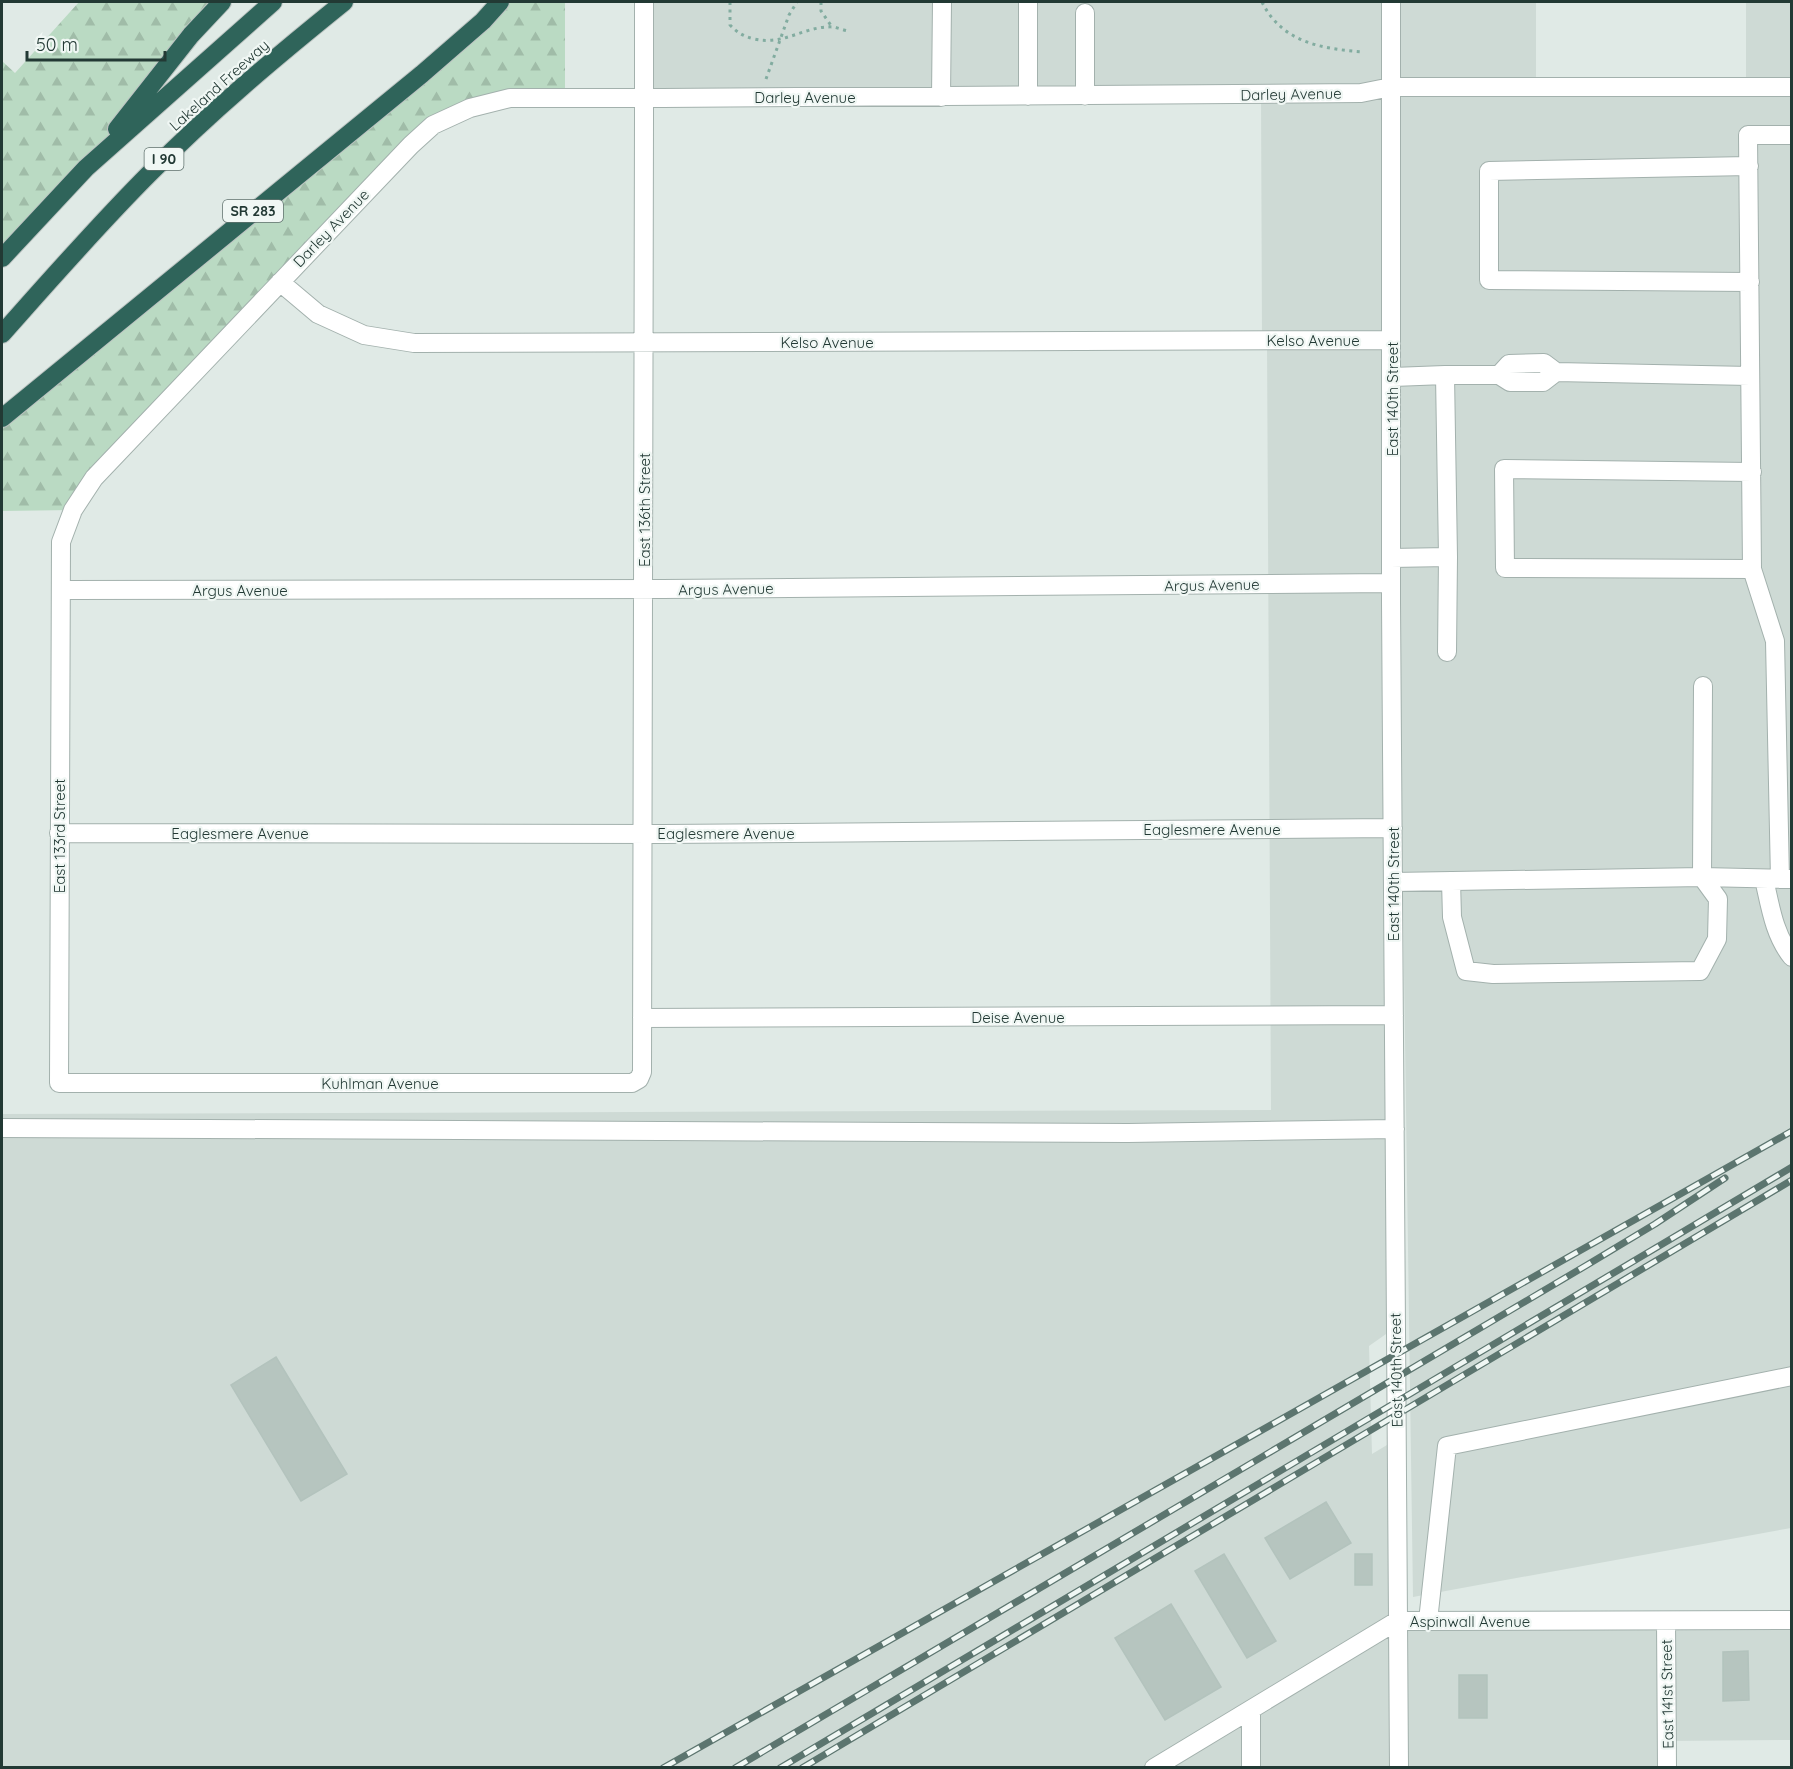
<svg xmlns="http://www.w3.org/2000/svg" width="1793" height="1769" font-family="Quicksand,sans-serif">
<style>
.built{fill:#cedad5}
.forest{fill:url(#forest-firs)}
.building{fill:#b6c5bf;stroke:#b3c3bd;stroke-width:1.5}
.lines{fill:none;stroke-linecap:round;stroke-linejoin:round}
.minor-casing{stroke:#a3b1ad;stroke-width:20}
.highway-casing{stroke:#bdc4c2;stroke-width:20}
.path{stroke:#82aca0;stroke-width:3;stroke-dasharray:3 4.5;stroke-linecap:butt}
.minor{stroke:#fff;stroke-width:18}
.highway{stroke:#2f645a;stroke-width:18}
.rail-casing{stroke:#5c756f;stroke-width:7}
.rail{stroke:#f0f7f4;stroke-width:4.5;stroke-dasharray:14;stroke-linecap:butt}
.labels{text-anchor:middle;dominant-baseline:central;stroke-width:4.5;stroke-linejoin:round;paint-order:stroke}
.shield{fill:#f0f7f4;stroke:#60726e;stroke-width:1.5}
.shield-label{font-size:14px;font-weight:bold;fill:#223934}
.street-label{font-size:15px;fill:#223934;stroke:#f0f7f4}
</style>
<defs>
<pattern id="forest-firs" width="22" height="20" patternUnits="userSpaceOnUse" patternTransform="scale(1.5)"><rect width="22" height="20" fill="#badac3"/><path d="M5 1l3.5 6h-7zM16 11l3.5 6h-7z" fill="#a0bca8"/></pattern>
</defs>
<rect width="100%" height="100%" fill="#e0eae6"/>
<!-- built -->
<path class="built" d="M644,2H1536V87H1746V2H1791V1528L1413,1597L1392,133L1396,1327L1369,1346L1372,1454L1397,1439L1398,1621L1791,1620V1740L1667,1741V1768L2,1767V1114L1271,1110L1267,341L1262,340L1261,95L644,98Z"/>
<!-- forest -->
<path class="forest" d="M79,2H222L86,168L2,258V61L15,73Z
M500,2H644L565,3V98H510L433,125L73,510L2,511V418Z"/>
<!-- building -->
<path class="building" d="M276,1357L347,1474L301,1501L231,1385Z
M1326,1502L1351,1543L1290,1579L1265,1538Z
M1224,1554L1276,1641L1247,1658L1195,1571Z
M1355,1554H1372V1585H1355Z
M1171,1604L1221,1687L1165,1720L1115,1638Z
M1748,1651L1749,1700L1723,1701V1652Z
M1459,1675H1487V1718H1459Z"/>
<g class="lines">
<!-- minor casing -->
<g class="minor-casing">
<path id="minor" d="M644,2C644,41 644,79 644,118C644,436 644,754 642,1072L639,1079L632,1083H59L61,542L73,510L94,478L411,145L433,125L470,108L510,98H662L1361,93L1391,87H1792
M1391,2V602L1399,1768
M1085,13V96
M1028,96V2
M941,97L942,2
M1749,166L1489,171V280L1750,282
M280,282L318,314L364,335L414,343L1391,340
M1544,363L1556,372L1543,382H1510L1499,375L1509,364Z
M1556,372L1750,376
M1445,375H1499
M1752,472L1504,469L1505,568L1752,569
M1391,558L1448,557L1445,375L1393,377
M62,590L662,589L1391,583
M1447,652L1448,557
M59,833L663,834L1393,828
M1702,877L1790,879
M1764,879C1770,905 1774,935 1792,957
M1780,879L1775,641L1752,569L1748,135H1792
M1451,881L1452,917L1466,971L1493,974L1700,971L1717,939L1718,899L1702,877
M1393,882L1702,877L1703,686
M642,1018L1394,1015
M2,1128L1128,1133L1395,1129
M1428,1621L1447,1446L1792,1376
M1666,1621L1667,1768
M1251,1710V1768
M1154,1768L1397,1621L1792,1620"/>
</g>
<!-- highway casing -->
<g class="highway-casing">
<path id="highway" d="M117,129L191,35L222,2
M2,258L86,168L273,2
M2,334C50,280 98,225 150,173C210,112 277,56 344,2
M2,418L422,74L483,21L500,2"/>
</g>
<!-- path -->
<path class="path" d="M730,2V25C738,33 743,36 754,39C785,46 805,25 834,27C838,28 843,30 848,31
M821,2V11L832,27
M1262,2C1282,43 1323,49 1364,52
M766,79L789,15L797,2"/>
<!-- minor -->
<use href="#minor" class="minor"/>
<!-- highway -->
<use href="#highway" class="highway"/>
<!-- rail casing -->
<g class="rail-casing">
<path id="rail" d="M663,1768L1792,1131
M735,1768L1587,1265L1655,1224L1725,1178
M780,1768L1792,1167
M802,1768L1792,1180"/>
</g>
<!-- rail -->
<use href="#rail" class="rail"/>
</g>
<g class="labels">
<!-- shield labels -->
<g class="shield">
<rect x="144.5" y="148" width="39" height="22" rx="4.5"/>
<rect x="223" y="200" width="60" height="22" rx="4.5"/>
</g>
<g class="shield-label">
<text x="164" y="159">I 90</text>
<text x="253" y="211">SR 283</text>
</g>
<!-- street labels -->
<g class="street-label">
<text transform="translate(219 85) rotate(-42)">Lakeland Freeway</text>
<text transform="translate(1291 94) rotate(-1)">Darley Avenue</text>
<text x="805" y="97">Darley Avenue</text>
<text transform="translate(331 228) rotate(-46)">Darley Avenue</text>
<text x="1313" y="340">Kelso Avenue</text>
<text x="827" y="342">Kelso Avenue</text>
<text transform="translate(1392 399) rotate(-90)">East 140th Street</text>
<text transform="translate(644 510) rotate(-90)">East 136th Street</text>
<text transform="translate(1212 585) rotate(-1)">Argus Avenue</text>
<text transform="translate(726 589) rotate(-1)">Argus Avenue</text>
<text x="240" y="590">Argus Avenue</text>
<text x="1212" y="829">Eaglesmere Avenue</text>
<text x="240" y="833">Eaglesmere Avenue</text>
<text x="726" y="833">Eaglesmere Avenue</text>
<text transform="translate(59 836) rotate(-90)">East 133rd Street</text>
<text transform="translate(1393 884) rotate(-90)">East 140th Street</text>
<text x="1018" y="1017">Deise Avenue</text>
<text x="380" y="1083">Kuhlman Avenue</text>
<text transform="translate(1396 1370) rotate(-91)">East 140th Street</text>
<text x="1470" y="1621">Aspinwall Avenue</text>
<text transform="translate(1667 1694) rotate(-91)">East 141st Street</text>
</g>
</g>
<!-- border -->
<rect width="1793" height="1769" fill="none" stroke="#223934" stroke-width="6"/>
<!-- scale -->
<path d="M27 51v9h138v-9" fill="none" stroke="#223934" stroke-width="3"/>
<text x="36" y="51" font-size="18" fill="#223934" stroke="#f0f7f4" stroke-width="4.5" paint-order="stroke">50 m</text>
</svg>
